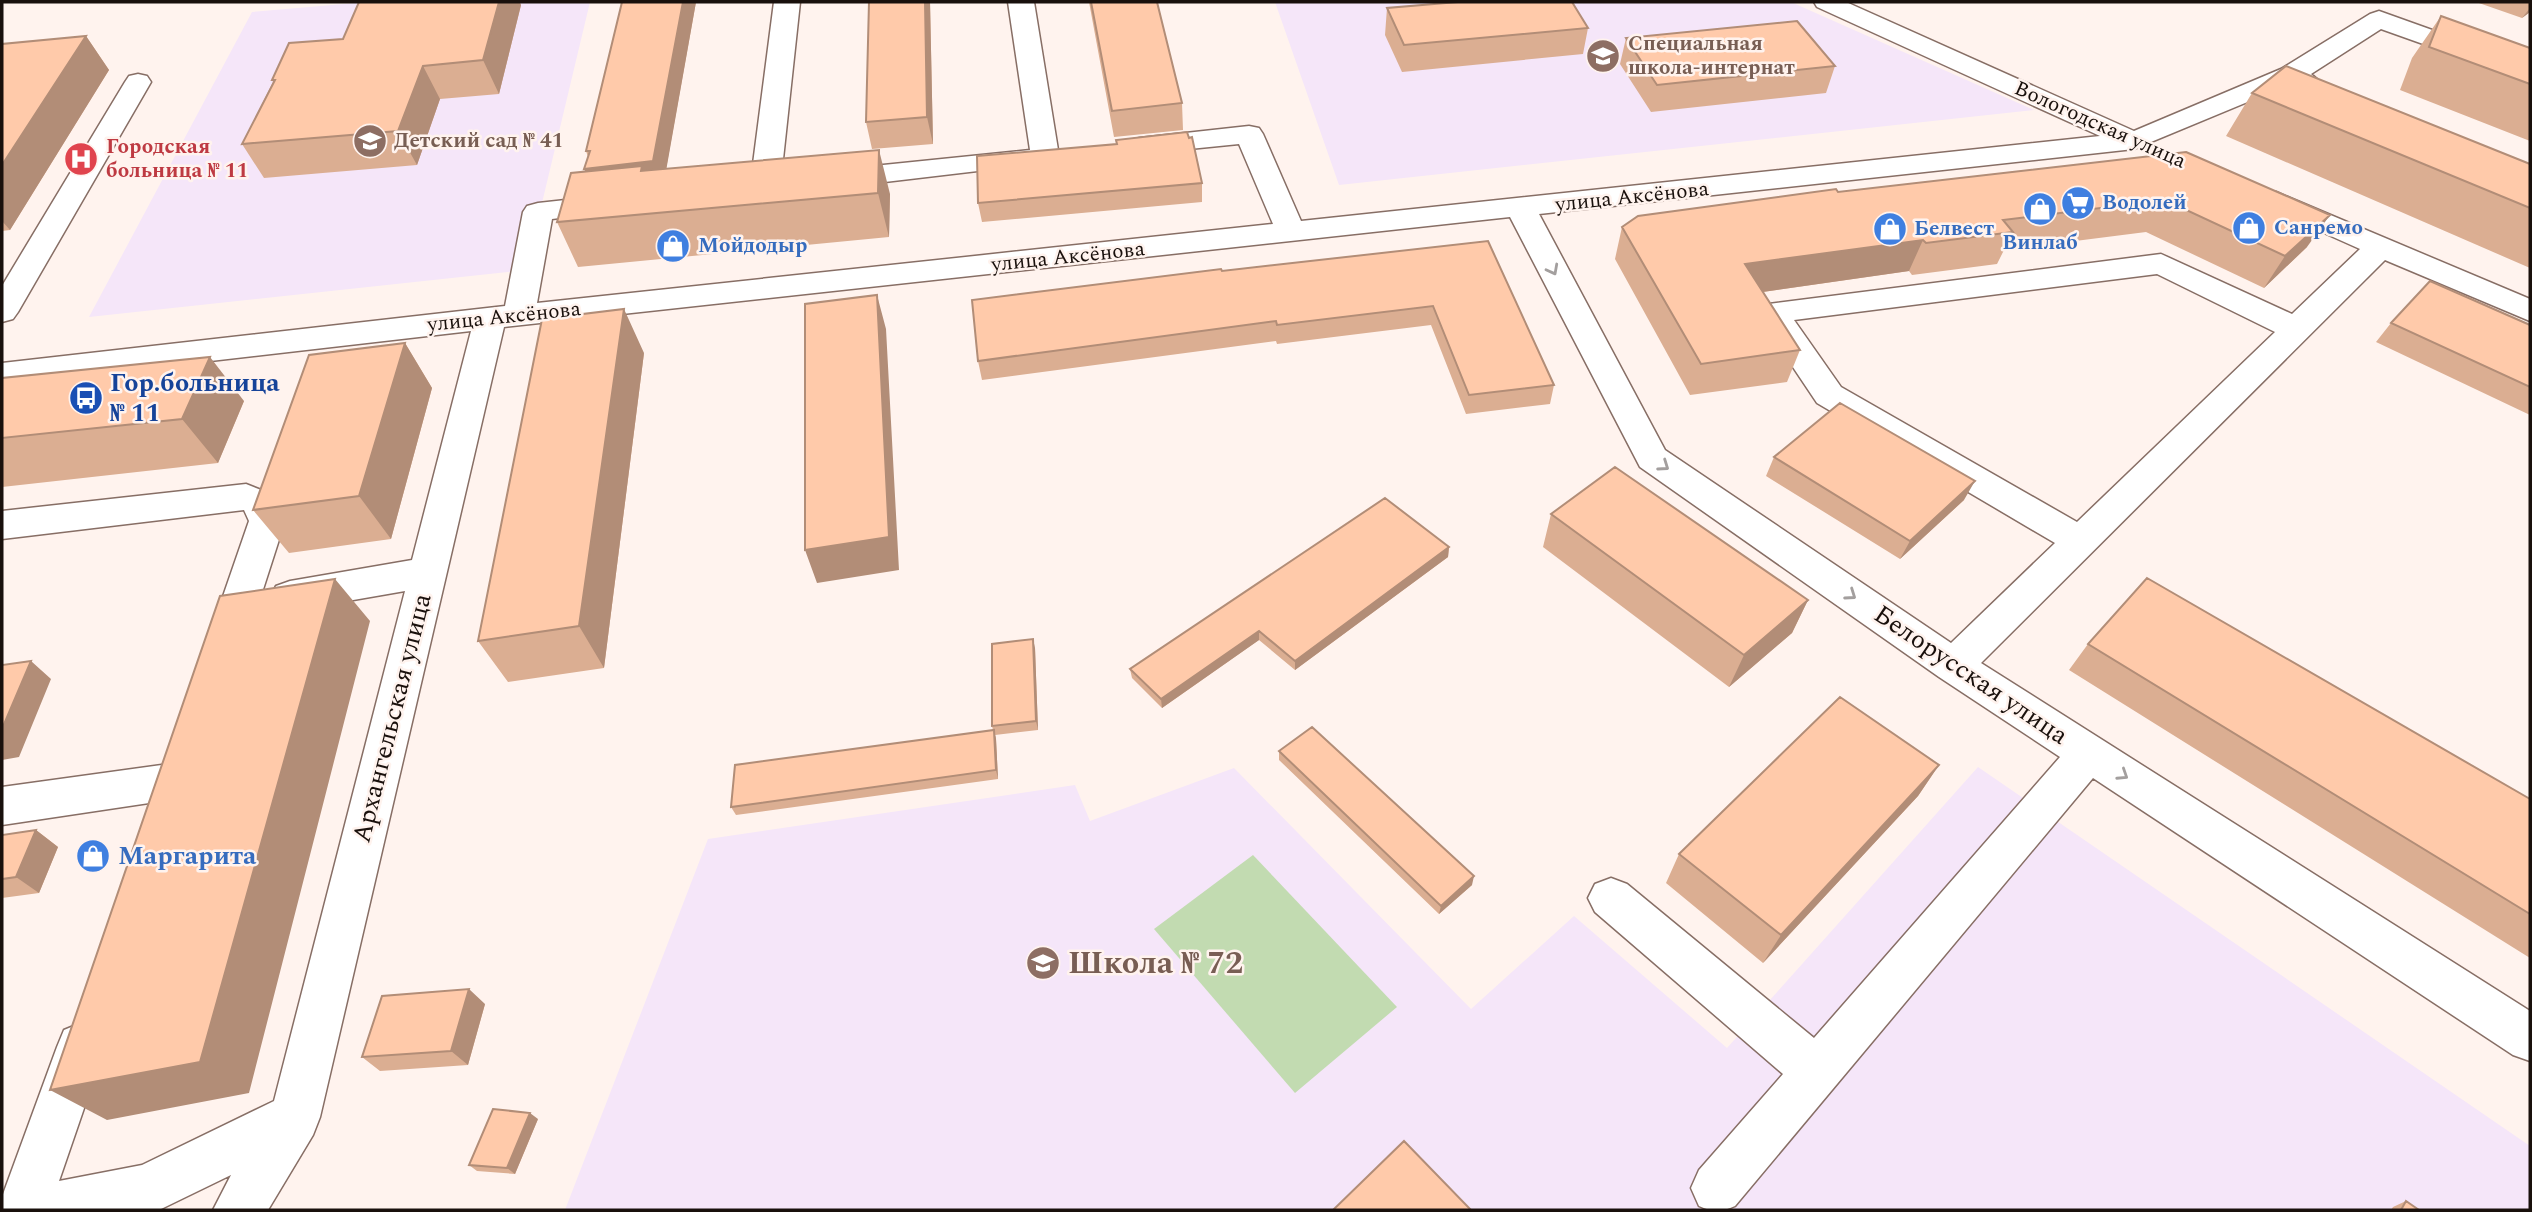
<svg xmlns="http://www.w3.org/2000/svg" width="2532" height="1212" font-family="Spectral,serif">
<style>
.education{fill:#f5e6f9}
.green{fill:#c2dbb1}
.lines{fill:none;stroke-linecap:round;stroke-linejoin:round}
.minor-casing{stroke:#876e65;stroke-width:3}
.minor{fill:#fff;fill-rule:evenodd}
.wall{fill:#dbae92}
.shaded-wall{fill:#b28d77}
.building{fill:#ffcaaa;stroke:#b28d77;stroke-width:2}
.oneway{stroke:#a39f9e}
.labels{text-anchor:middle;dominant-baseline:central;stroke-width:5;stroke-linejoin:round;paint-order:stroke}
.far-education-label{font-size:21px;font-weight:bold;fill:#785e54;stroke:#fff3ee;text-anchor:start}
.far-street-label{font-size:21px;fill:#19100c;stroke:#fff3ee}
.far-health-label{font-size:21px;font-weight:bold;fill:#be3a42;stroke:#fff3ee;text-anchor:start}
.far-shop-label{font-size:21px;font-weight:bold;fill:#366cbe;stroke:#fff3ee;text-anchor:start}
.transit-label{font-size:26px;font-weight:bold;fill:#164399;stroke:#fff3ee;text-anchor:start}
.street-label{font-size:26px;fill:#19100c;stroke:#fff3ee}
.shop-label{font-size:26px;font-weight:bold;fill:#366cbe;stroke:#fff3ee;text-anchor:start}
.near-education-label{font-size:32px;font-weight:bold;fill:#785e54;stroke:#fff3ee;text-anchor:start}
</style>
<rect width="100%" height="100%" fill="#fff3ee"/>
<!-- education -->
<path class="education" d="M367,2H590L526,270L89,317L252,12Z
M1275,2H1791L2034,110L1339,185Z
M1978,767L2530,1146V1210H565L708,839L1075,785L1090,821L1234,768L1471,1009L1574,916L1727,1048Z"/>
<!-- green -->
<path class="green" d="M1253,855L1397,1007L1295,1093L1154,929Z"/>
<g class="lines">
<!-- minor casing -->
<g class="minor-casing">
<path id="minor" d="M774,2H800L780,187L775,193L765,196L755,193L750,187Z
M1008,2H1034L1059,156L1055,162L834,188L824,185L820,179L824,173L834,170L1030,150Z
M1814,2H1846L2134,131L2281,69L2370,14L2379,11L2530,65V82L2381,29L2311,74L2319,81L2315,87L2306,89L2291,84L2134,149L1539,214L1665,450L1951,643L2055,543L1817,403L1756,312L1761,305L2161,254L2292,314L2360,249L2266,207L2261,201L2266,195L2276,192L2530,299V321L2385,260L1981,663L2530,1011V1061L2513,1055L2093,778L1735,1206C1722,1212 1712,1212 1699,1206L1691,1188L1699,1170L1783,1074L1595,912L1588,898L1595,884L1611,878L1627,884L1814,1038L2060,757L1939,677L1640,467L1510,217L504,327L320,1117L313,1135L268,1210H213L231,1175L159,1210H2V1197L57,1047L64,1030L81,1023L98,1030L105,1047L59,1181L142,1165L274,1101L405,591L290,611L276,606L271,596L276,586L290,581L412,560L471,331L2,385V363L505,306L523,212L527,206L538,203L611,195L621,198L626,204L621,210L552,219L537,303L1273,224L1239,144L1140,154L1130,152L1126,146L1130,140L1140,138L1249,126L1259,128L1263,134L1301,221L2100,136L1817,7ZM2157,274L2275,332L2077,522L1841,387L1794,320Z
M138,74L147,76L151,82L18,312L13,319L2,322V286L125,82L129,76Z
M246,484L274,495L285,521L258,605L253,616L239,620L225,616L220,605L249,521L244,510L2,539V511Z
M176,763L191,768L197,781L191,794L176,799L2,825V787Z"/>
</g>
<!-- minor -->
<use href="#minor" class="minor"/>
</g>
<!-- wall -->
<path class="wall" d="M622,2H696L666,169L890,194L889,237L578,267L557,222L586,172L588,157L586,151Z
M869,2H930L933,144L872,149L866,122Z
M1089,2H1157L1182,103L1183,130L1114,137Z
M2476,2H2530V12L2522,18Z
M521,5L499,94L440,99L417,165L264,178L242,144L273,82L272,80L343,39Z
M1387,8L1588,28L1583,54L1402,72L1385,35Z
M2441,16L2530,48V141L2400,90L2412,58Z
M86,36L109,70L10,230L2,231V44Z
M1626,38L1835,66L1826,93L1651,112L1620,64Z
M2252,93L2530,164V268L2226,136Z
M2186,152L2307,247L2264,288L2146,232L2004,250L1997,264L1912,275L1909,271L1763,292L1800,350L1787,382L1690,395L1615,259L1622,227L1838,192Z
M1202,183V202L982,222L978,203Z
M1488,241L1554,385L1550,404L1466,414L1431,325L1277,344L1276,341L982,380L978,361L1222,271Z
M2391,323L2530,325V415L2376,342Z
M405,343L432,388L391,539L289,553L253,510Z
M644,353L604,668L508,682L478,641Z
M2,378L244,401L218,463L2,487Z
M1774,457L1964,500L1900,559L1766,476Z
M1551,514L1808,600L1792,633L1729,687L1543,547Z
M1449,547L1448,557L1295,670L1259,640L1162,708L1132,678L1130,669Z
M2088,644L2530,799V958L2069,670Z
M1035,648L1038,730L995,735L996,739L998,779L736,815L731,807L993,730L992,726Z
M1279,751L1472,885L1439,914L1279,760Z
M1939,765L1918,796L1763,963L1666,883L1679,854Z
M36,830L58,847L39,893L2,898V835Z
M485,1004L468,1065L380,1071L362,1057Z
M538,1119L515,1174L477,1171L469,1165Z
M2406,1201L2419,1210H2391L2393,1207Z"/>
<!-- shaded-wall -->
<path class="shaded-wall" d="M499,2H520L521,5L499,94L483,60Z
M683,2H696L663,188L596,195L584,169Z
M925,2H930L933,144L927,117Z
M2530,8V12L2522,18Z
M86,36L109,70L10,230L2,221V165Z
M423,66L440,99L417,165L398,131Z
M879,150L890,194L889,237L878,193Z
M2330,215L2307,247L2264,288L2285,256Z
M1923,240L1909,271L1734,296L1745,264Z
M877,295L886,329L899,570L817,583L805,550Z
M624,309L644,353L604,668L579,626Z
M405,343L432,388L391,539L359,496Z
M210,357L244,401L218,463L182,419Z
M1975,481L1964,500L1900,559L1910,541Z
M1449,547L1448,557L1295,670V661Z
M335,579L370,621L249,1093L107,1120L50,1090Z
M1808,600L1792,633L1729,687L1744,655Z
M1259,631V640L1162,708L1161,699Z
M1033,639L1035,648L1038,730L1036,721Z
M31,661L51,679L19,757L2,760V729Z
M994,730L996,739L998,779L996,770Z
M1939,765L1918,796L1763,963L1781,935Z
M36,830L58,847L39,893L16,877Z
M1474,876L1472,885L1439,914L1441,906Z
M469,989L485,1004L468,1065L451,1051Z
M530,1113L538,1119L515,1174L507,1168Z"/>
<!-- building -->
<path class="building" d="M359,2H499L483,60L423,66L398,131L242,144L275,80H272L289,43L343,39Z
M622,2H683L653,161L584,169L590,151H586Z
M869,2H925L927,117L866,122Z
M1091,2H1157L1182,103L1112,111Z
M1458,2H1572L1588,28L1404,45L1387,8Z
M2441,16L2530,48V84L2429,47Z
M1797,21L1835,66L1657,85L1626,38Z
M86,36L2,165V44Z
M2286,66L2530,164V208L2252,93Z
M1187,132L1189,138L1192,137L1202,183L978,203L977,156L1117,144L1116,140Z
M879,150L878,193L557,222L571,173L642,166L641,171Z
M2186,152L2330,215L2285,256L2165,200L2003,220L2013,232L1926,243L1923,240L1745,264L1800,350L1701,364L1622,227L1638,216L1836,189L1838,192Z
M1488,241L1554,385L1469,395L1433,306L1277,325L1276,321L978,361L972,300L1221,269L1222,271Z
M2430,281L2530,325V387L2391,323Z
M877,295L889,537L805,550V304Z
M624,309L579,626L478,641L542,319Z
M405,343L359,496L253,510L309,355Z
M210,357L182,419L2,438V378Z
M1840,403L1975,481L1910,541L1774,457Z
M1615,467L1808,600L1744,655L1551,514Z
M1385,498L1449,547L1295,661L1259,631L1161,699L1130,669Z
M2147,578L2530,799V914L2088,644Z
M335,579L200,1062L50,1090L220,596Z
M1033,639L1036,721L992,726V644Z
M31,661L2,729V665Z
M1840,697L1939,765L1781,935L1679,854Z
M1312,727L1474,876L1441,906L1279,751Z
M994,730L996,770L731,807L735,765Z
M36,830L16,877L2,879V835Z
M469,989L451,1051L362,1057L382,996Z
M493,1109L530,1113L507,1168L469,1165Z
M1404,1141L1471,1210H1333Z
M2406,1201L2419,1210H2401Z"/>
<!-- one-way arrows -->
<defs><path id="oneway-chevron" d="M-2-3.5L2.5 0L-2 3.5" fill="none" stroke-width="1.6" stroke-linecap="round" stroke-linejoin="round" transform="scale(1.75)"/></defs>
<g class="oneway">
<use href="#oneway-chevron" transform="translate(1553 270) rotate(62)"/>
<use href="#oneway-chevron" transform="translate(1664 466) rotate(35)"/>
<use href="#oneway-chevron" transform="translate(1851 595) rotate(35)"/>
<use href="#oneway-chevron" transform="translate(2123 775) rotate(33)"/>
</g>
<!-- icons -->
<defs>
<g id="school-disc" transform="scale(1.75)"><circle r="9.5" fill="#8d6e63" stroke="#fff3ee"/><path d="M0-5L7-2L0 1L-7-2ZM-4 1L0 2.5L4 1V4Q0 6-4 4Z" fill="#fff"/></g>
<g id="hospital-disc" transform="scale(1.75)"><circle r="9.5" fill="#e0444e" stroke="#fff3ee"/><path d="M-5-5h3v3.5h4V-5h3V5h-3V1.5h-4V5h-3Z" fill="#fff"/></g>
<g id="supermarket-disc" transform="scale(1.75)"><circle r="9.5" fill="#3f7fe0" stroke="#fff3ee"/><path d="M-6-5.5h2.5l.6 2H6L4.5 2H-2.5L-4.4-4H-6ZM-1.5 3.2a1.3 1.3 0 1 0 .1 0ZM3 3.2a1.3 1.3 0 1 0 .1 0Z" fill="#fff"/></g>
<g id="shop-disc" transform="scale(1.75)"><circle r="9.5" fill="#3f7fe0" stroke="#fff3ee"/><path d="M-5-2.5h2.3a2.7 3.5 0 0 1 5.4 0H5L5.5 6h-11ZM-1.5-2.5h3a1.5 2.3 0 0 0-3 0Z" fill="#fff"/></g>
<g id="bus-disc" transform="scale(1.75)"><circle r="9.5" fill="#1a4fb4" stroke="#fff3ee"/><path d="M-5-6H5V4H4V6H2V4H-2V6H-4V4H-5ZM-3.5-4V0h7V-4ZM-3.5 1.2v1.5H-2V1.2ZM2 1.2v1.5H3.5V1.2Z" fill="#fff"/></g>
</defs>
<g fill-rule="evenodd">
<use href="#school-disc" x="1603" y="56"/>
<use href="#school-disc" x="370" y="141"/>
<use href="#hospital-disc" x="81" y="159"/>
<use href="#supermarket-disc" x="2078" y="203"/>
<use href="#shop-disc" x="2040" y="209"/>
<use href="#shop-disc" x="2249" y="228"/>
<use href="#shop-disc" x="1890" y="229"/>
<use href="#shop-disc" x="673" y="246"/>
<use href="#bus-disc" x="86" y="398"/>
<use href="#shop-disc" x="93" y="856"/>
<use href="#school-disc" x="1043" y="963"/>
</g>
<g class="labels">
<!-- far-education labels -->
<g class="far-education-label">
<text x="1628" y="44">Специальная<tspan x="1628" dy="24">школа-интернат</tspan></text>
<text x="394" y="141">Детский сад № 41</text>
</g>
<!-- far-street labels -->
<g class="far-street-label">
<text transform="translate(2100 125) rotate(24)">Вологодская улица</text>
<text transform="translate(1632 197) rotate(-6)">улица Аксёнова</text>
<text transform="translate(1068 257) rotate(-6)">улица Аксёнова</text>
<text transform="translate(504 317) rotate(-6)">улица Аксёнова</text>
</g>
<!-- far-health labels -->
<g class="far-health-label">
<text x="106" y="147">Городская<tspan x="106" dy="24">больница № 11</tspan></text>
</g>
<!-- far-shop labels -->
<g class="far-shop-label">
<text x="2102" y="203">Водолей</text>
<text x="2274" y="228">Санремо</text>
<text x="1914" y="229">Белвест</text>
<text x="2040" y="243" text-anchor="middle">Винлаб</text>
<text x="698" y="246">Мойдодыр</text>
</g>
<!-- transit labels -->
<g class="transit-label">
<text x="110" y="383">Гор.больница<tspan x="110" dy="30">№ 11</tspan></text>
</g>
<!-- street labels -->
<g class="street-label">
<text transform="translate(1971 675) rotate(34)">Белорусская улица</text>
<text transform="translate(392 718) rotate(-76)">Архангельская улица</text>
</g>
<!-- shop labels -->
<g class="shop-label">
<text x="118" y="856">Маргарита</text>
</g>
<!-- near-education labels -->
<g class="near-education-label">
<text x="1068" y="963">Школа № 72</text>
</g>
</g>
<!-- border -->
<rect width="2532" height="1212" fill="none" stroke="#19100c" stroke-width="7"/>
</svg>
